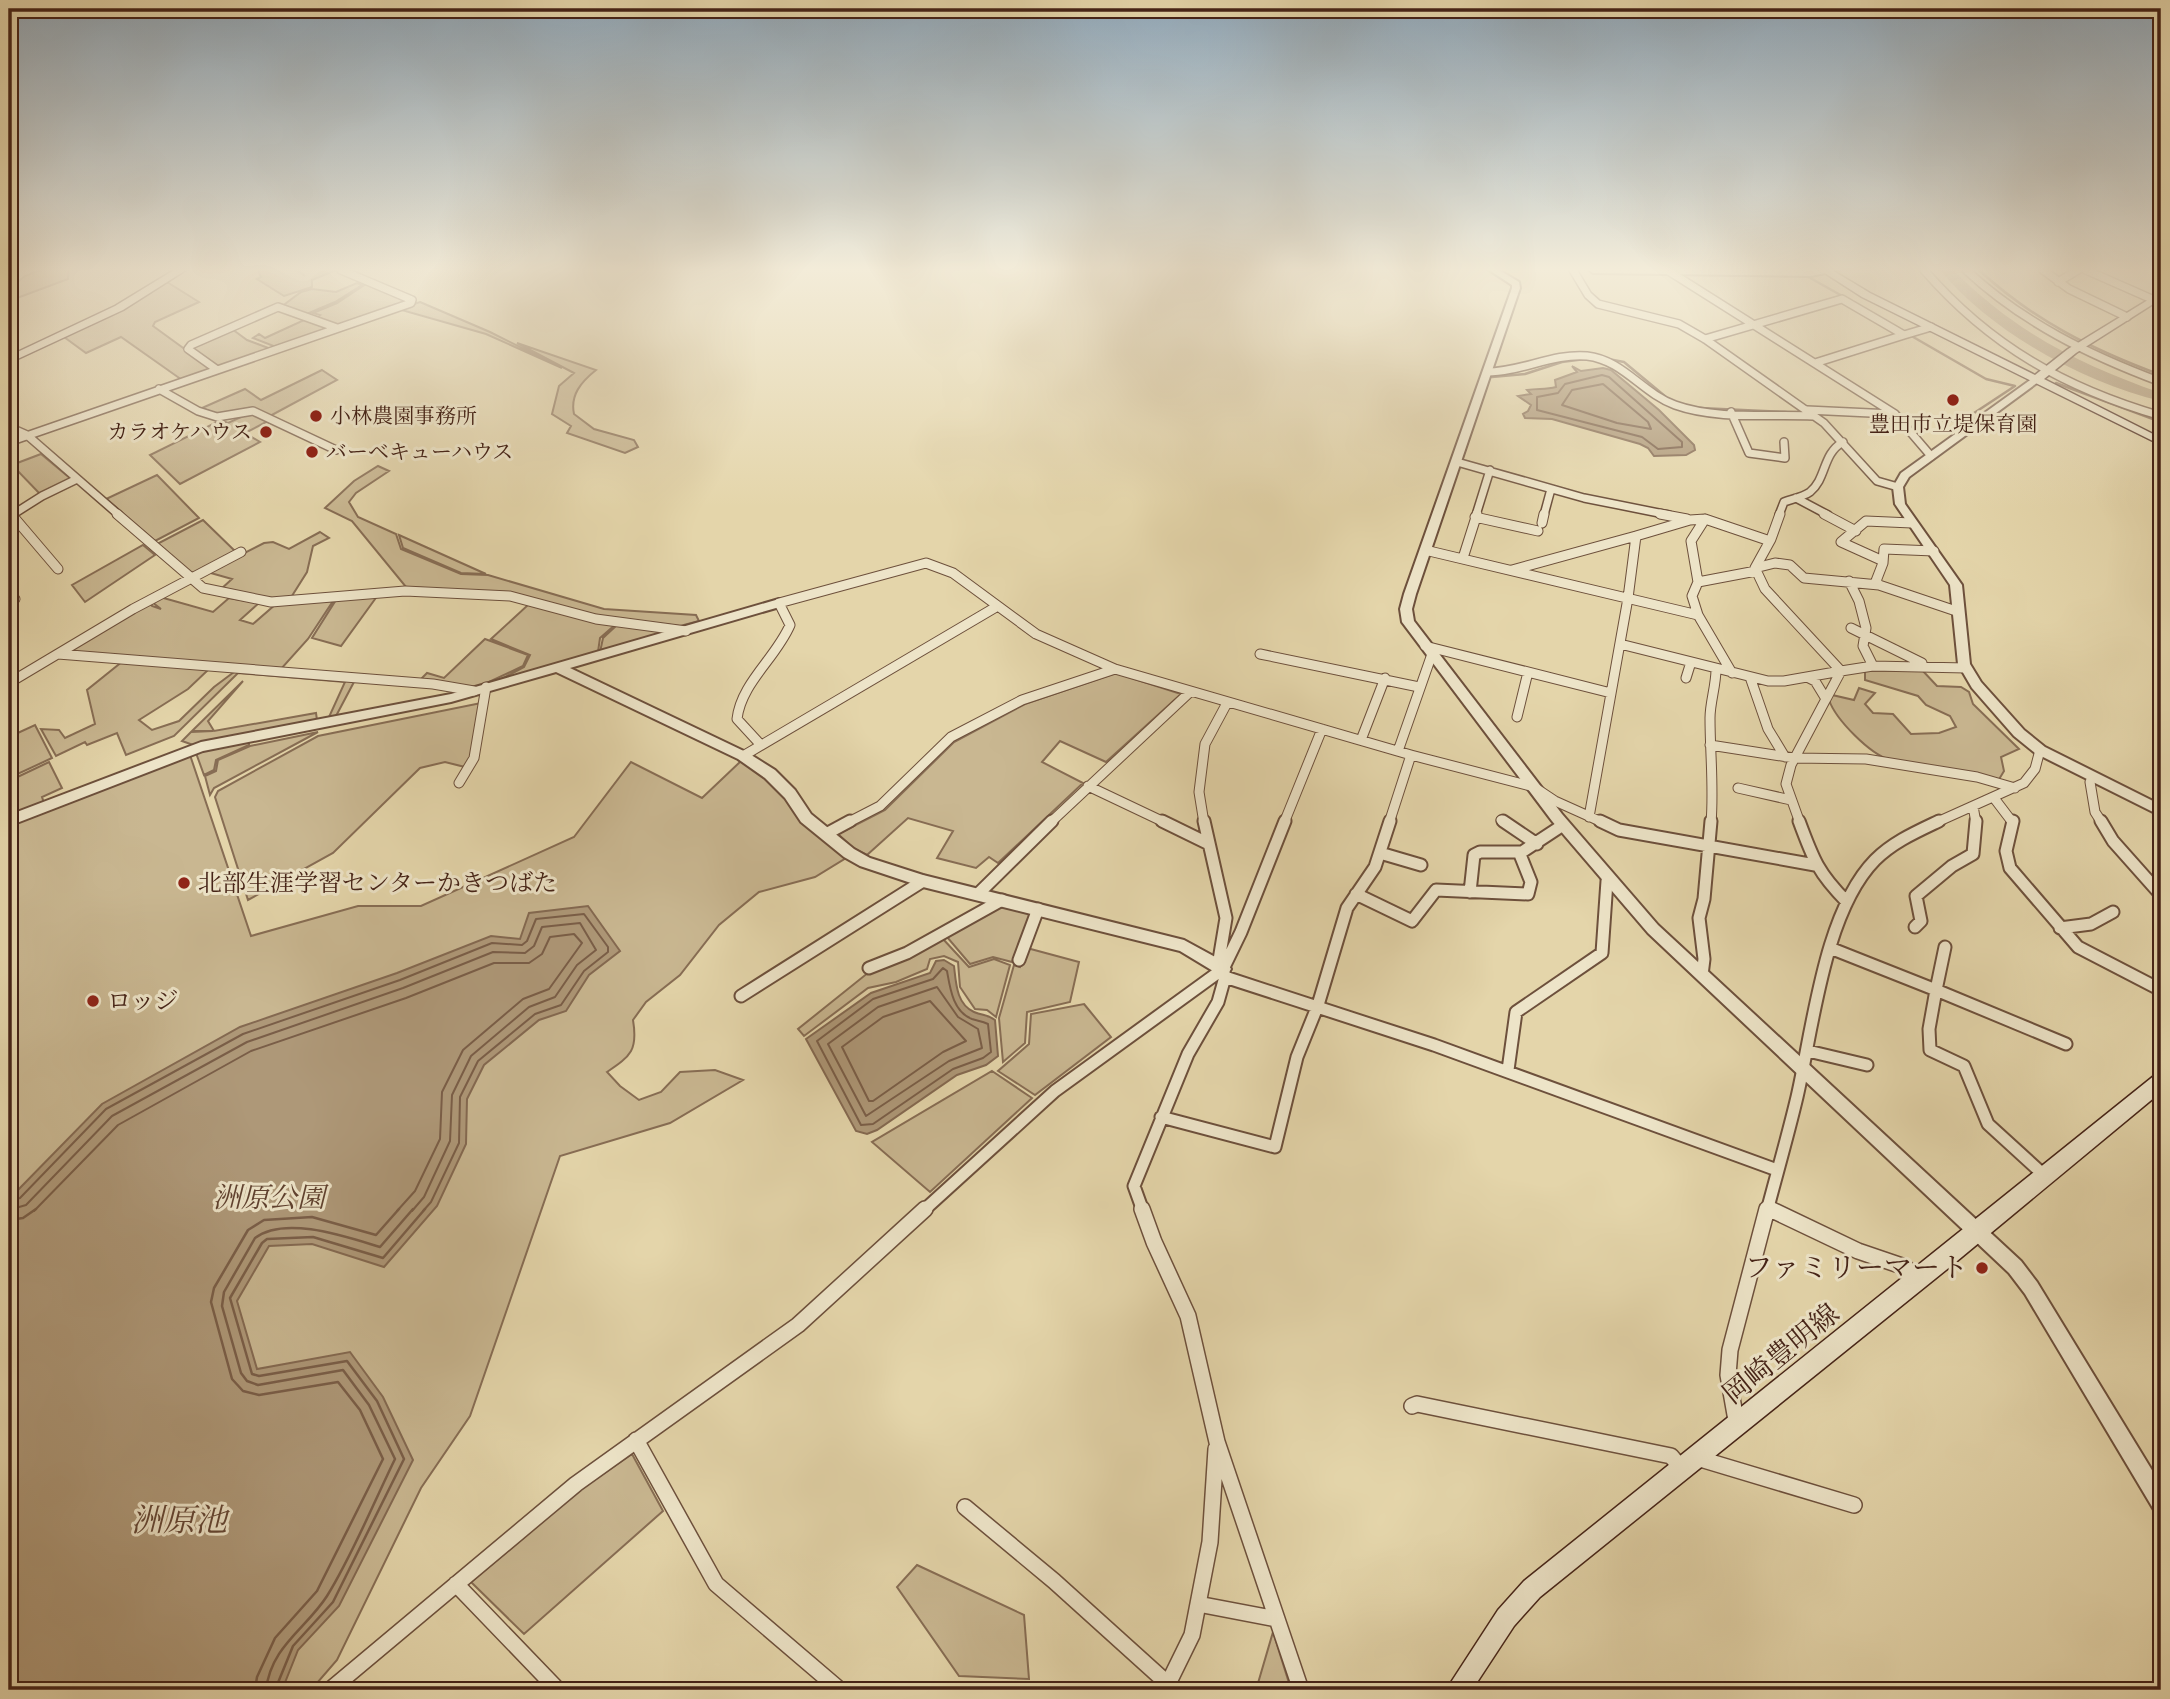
<svg xmlns="http://www.w3.org/2000/svg" width="2170" height="1699" font-family="Cardo,'Noto Serif JP',serif">
<style>
.green{fill:#c9b791;stroke:#876d54;stroke-width:2}
.water{fill:#ae9878;stroke:#846951;stroke-width:2}
.lines{fill:none;stroke-linecap:round;stroke-linejoin:round}
.shore-far1{stroke:#7a5e48;stroke-width:2}
.shore{stroke:#7a5e48;stroke-width:2.5}
.stream{stroke:#846951;stroke-width:2.5}
.river{fill:#ae9878;fill-rule:evenodd}
.minor-far3-casing{stroke:#6d503c;stroke-width:10}
.minor-far2-casing{stroke:#6d503c;stroke-width:11}
.minor-far1-casing{stroke:#6d503c;stroke-width:15}
.minor-casing{stroke:#6d503c;stroke-width:18}
.tertiary-casing{stroke:#6d503c;stroke-width:4}
.secondary-casing{stroke:#452317;stroke-width:3}
.minor-far3{stroke:#ede4c8;stroke-width:7}
.minor-far2{stroke:#ede4c8;stroke-width:9}
.minor-far1{stroke:#ede4c8;stroke-width:11}
.minor{stroke:#ede4c8;stroke-width:15}
.tertiary{fill:#ede4c8;fill-rule:evenodd}
.secondary{fill:#ede4c8;fill-rule:evenodd}
.poi-dot{fill:#8f2418;stroke:#ede4c8;stroke-width:2.5}
.labels{text-anchor:middle;dominant-baseline:central;stroke-width:6;stroke-linejoin:round;paint-order:stroke}
.far-poi-label{font-size:21px;fill:#452317;stroke:#ede4c8;text-anchor:start}
.poi-label{font-size:24px;fill:#452317;stroke:#ede4c8;text-anchor:start}
.near-park-label{font-size:28px;font-style:italic;fill:#5f412f;stroke:#ede4c8}
.near-poi-label{font-size:28px;fill:#452317;stroke:#ede4c8;text-anchor:end}
.near-street-label{font-size:28px;fill:#452317;stroke:#ede4c8}
.near-water-label{font-size:32px;font-style:italic;fill:#644634;stroke:#ede4c8}
</style>
<rect width="100%" height="100%" fill="#e4d5aa"/>
<filter id="stains"><feTurbulence type="fractalNoise" baseFrequency=".00286" numOctaves="4"/><feColorMatrix values="0 0 0 0 .2 0 0 0 0 .09 0 0 0 0 .02 0 0 0 .5 -.17"/></filter>
<radialGradient id="worn" r=".72"><stop offset=".6" stop-color="#630" stop-opacity="0"/><stop offset="1" stop-color="#630" stop-opacity=".3"/></radialGradient>
<!-- green -->
<path class="green" d="M40,270H69L68,279L9,301V289L25,276Z
M258,270H296L305,276L298,270H336L312,280V287L284,296L257,279L261,277Z
M167,282L199,302L155,322L153,326L212,369L182,380L121,337L86,353L64,337L129,306Z
M357,283L362,285L335,302L302,316L281,307L301,292L312,289L336,292Z
M366,284L409,301L338,326L314,319L320,315L313,313L337,303Z
M420,302L490,332L562,368L486,334L398,309Z
M304,320L331,329L276,347L253,338L259,334L265,338Z
M232,329L247,340L271,349L217,367L192,348Z
M517,343L596,370C581,382 570,395 574,414L594,429L634,440L638,447L625,453L567,433L571,426L552,414L559,386L574,373Z
M322,370L337,380L270,416L257,409L219,415L202,408L245,389L261,400Z
M250,413L268,421L245,433L260,442L180,484L150,455L221,420L228,423Z
M41,454L71,479L40,494L12,465Z
M378,466L389,471L356,493L349,502L358,517L396,534L401,549L461,574L488,575L604,609L696,615L699,621L680,626L597,616L513,593L406,587L352,521L325,508L354,481Z
M157,475L199,518L155,541L106,499Z
M203,520L237,553L191,576L157,544Z
M320,532L329,538L313,546L307,572L290,599L272,600L220,590L232,579L207,572L264,543L273,542L289,549Z
M399,535L486,574L461,573L403,548Z
M143,545L155,555L85,602L72,585Z
M378,595L341,646L312,638L336,600Z
M160,597L213,612L229,598L259,603L240,620L253,624L276,604L333,601L308,639L281,669L67,651L150,602L152,606L161,609L152,602Z
M529,604L594,622L616,624L600,638L598,652L496,682L524,667L530,655L491,639Z
M617,625L665,630V634L600,652L603,638Z
M485,639L528,655L523,666L474,689L419,681L427,673L444,678Z
M123,661L209,669L188,689L139,720L152,730L179,721L214,687L238,669L355,680L336,716L329,717L345,682L238,673L174,736L126,755L117,733L87,745L85,742L56,756L41,729L59,730L65,738L95,724L87,690Z
M1922,670L1937,686L1961,687L1969,692L1973,704L2019,749L2001,757L2004,771L1998,781C1963,774 1925,770 1890,760C1870,754 1836,720 1829,700L1832,695L1854,700L1859,688L1875,693L1865,704L1873,713L1893,714L1911,734L1939,733L1956,727L1950,716L1926,705L1918,696L1865,680V671Z
M1116,673L1181,694L1106,762L1060,741L1042,762L1083,783L998,863L989,857L976,868L937,858L953,831L908,818L867,855L853,848L838,834L885,810L954,742L1025,704Z
M243,681L208,721L214,731L316,713L317,720L196,746L182,741L191,732L213,731H192Z
M481,703L471,757L465,767L445,762L420,768L333,853L248,900L215,797L218,791L318,736Z
M35,725L52,758L9,778V737Z
M318,732L214,788L210,795L205,776L216,771L218,760L250,746Z
M249,739V745L216,760L214,770L204,775L196,753Z
M190,755L251,936L358,906H421L574,837L631,762L702,798L741,761L763,775L846,858L815,877L759,892L719,925L680,975L646,1002L633,1020C638,1050 631,1056 607,1072L620,1086L639,1100L661,1092L680,1072L715,1070L743,1080L670,1123L560,1156L470,1416L421,1488L337,1660L311,1690H9V825Z
M49,762L62,788L42,797L44,803L9,816V781Z
M1002,904L1032,911L1012,962L993,957L970,964L947,937Z
M943,939L969,967L994,959L1010,965L996,1017L987,1010L975,1009L960,987L958,962L944,956L930,959L927,969L896,982L868,988L804,1036L798,1029L869,972Z
M1027,948L1079,962L1070,1002L1027,1012L1025,1043L1003,1062L999,1018L1014,965L1020,967Z
M1084,1004L1111,1037L1035,1095L998,1071L1029,1044L1031,1014Z
M992,1071L1032,1098L930,1192L872,1142Z
M632,1454L663,1511L524,1634L471,1582L577,1492Z
M917,1565L1024,1615L1029,1679L959,1676L897,1587Z
M1273,1632L1289,1683L1292,1690H1256Z"/>
<!-- water -->
<path class="water" d="M1572,366L1581,371L1603,368L1611,370L1659,410L1694,445L1695,450L1686,455L1654,456L1648,448L1640,444L1552,419L1525,418L1523,414L1528,411L1531,405L1518,396L1531,394L1527,390C1538,388 1545,390 1556,387L1555,380L1577,372Z
M588,906L620,951L589,975L566,1011L539,1020L484,1065L467,1099L466,1144L437,1206L384,1267L312,1244L269,1246L237,1301L257,1369L350,1352L383,1397L413,1460L339,1606L298,1650L282,1690H15L9,1669V1194L15,1193L102,1104L240,1027L397,973L491,936L520,939L529,913Z
M944,960L954,966C956,982 956,1004 974,1012C983,1016 987,1014 995,1020L998,1056L986,1065L957,1075L877,1130L867,1134L856,1131L806,1039L871,993L930,973L936,961Z"/>
<g class="lines">
<!-- shore-far1 -->
<path class="shore-far1" d="M1602,375L1609,377L1682,442V447L1658,449L1642,437L1537,410V397L1558,393L1565,384Z
M1603,384L1648,422L1651,429L1617,423L1562,405L1572,390Z
M943,968L947,971C950,988 953,1012 972,1019C978,1021 982,1021 988,1024L991,1052L983,1058L953,1069L873,1124L861,1125L817,1041L873,999L933,979Z
M937,987L958,1017L978,1029L982,1048L949,1061L866,1116L828,1044L878,1007Z
M930,1001L966,1041L943,1052L873,1101H869L842,1047L883,1017Z
M9,1201L20,1198L106,1109L243,1034L400,980L492,943L522,945L527,941L536,919L584,914L608,947V952L584,971L561,1005L535,1014L478,1061L460,1097L459,1143L431,1202L423,1211
M9,1210L26,1205L112,1116L247,1042L403,988L493,952L525,953L534,946L542,927L580,923L596,950L577,965L555,997L529,1007L471,1056L452,1095L450,1141L424,1197L412,1211
M34,1211L118,1125L251,1051L406,998L494,963H529L542,954L550,937L574,934L582,943L549,989L523,999L463,1050L442,1092L440,1139L415,1191L397,1211"/>
<!-- shore -->
<path class="shore" d="M9,1220L23,1218L36,1209
M255,1690L257,1677L275,1638L317,1591L383,1459L360,1410L338,1382L259,1395L243,1391L232,1379L211,1302L214,1288L248,1230L264,1220L312,1217L376,1235L399,1209
M266,1690C271,1646 306,1629 327,1596C352,1556 374,1502 395,1459L369,1405L343,1370L258,1385L247,1381L241,1373L222,1306L224,1292L255,1238C285,1215 347,1237 380,1247L413,1209
M275,1690L293,1646L333,1602L404,1459L377,1401L347,1361L259,1376L252,1374L230,1298L262,1243L267,1239L313,1237L383,1258L425,1209"/>
<!-- stream -->
<path class="stream" d="M1979,270C2033,320 2093,350 2161,375
M1805,275L1844,297
M1908,334L1986,379L2015,386
M1603,358L1624,362L1666,397
M1492,377L1525,374L1562,362L1585,359
M2056,383L2161,422
M1700,408L1786,412
M1900,417L1954,421L1968,417L2015,386"/>
<!-- river -->
<path class="river" d="M1940,270H1953C2015,332 2079,364 2161,393V401C2084,383 1991,332 1940,270Z"/>
<!-- minor-far3 casing -->
<g class="minor-far3-casing">
<path id="minor-far3" d="M341,270L412,300
M1573,270L1588,295L1598,304L1679,324L1705,339L1824,423L1877,481L1898,487
M1667,270L1895,414L1931,456
M1924,270C1990,346 2065,388 2161,416
M1966,270C2023,323 2089,355 2161,382
M2043,270L2069,289L2127,317
M2086,270L2154,300
M2058,282L2078,270
M1705,339L1842,299L1904,335L1931,327
M1815,363L1904,335
M216,369L188,349L191,345L278,307L337,328
M1487,372C1521,372 1553,353 1587,356C1623,360 1642,393 1675,405C1717,420 1769,414 1813,416
M159,389L198,411L217,417L253,411L336,450
M1807,410L1892,414
M1731,412L1749,453L1785,458L1784,442
M9,427L27,435L119,515
M9,442L411,303L412,300
M1457,462L1584,498L1669,515
M1796,498L1828,515
M12,515L42,496L77,479
M1476,515L1490,470
M1544,515L1551,489
M1779,515L1784,502C1792,499 1803,497 1810,492C1827,478 1822,454 1843,442"/>
</g>
<!-- minor-far2 casing -->
<g class="minor-far2-casing">
<path id="minor-far2" d="M14,514L12,515L58,569
M117,514L203,588L271,602L405,591L510,596L596,619L686,631
M1660,514L1687,519
M1824,514L1856,531
M1475,517L1538,531
M1705,519L1691,541L1698,582L1692,596L1698,615L1732,673
M1542,523L1544,514
M1425,550L1698,615
M1934,551L1884,549L1883,563L1876,581L1879,585L1959,612
M1463,558L1477,514
M1883,561L1841,542L1866,521L1912,523
M1755,568L1775,563L1790,565L1804,578L1879,585
M1512,570L1636,536
M1849,581L1859,601L1866,628L1863,646L1873,666L1966,668
M1698,582L1756,571
M9,603L15,599
M1851,628L1922,663
M1620,644L1768,681H1784L1841,671L1765,589L1755,568L1771,539L1780,514
M1425,646L1611,693
M58,654L433,684L474,691
M1260,654L1419,687
M1750,677L1768,729L1785,757
M1686,678L1691,662
M9,683L133,609L241,552
M1826,699L1841,671L1873,666
M1517,717L1528,672
M1361,740L1385,678
M760,744L737,719C741,683 776,658 790,625L779,603L926,563L953,573L1036,634L1115,669L1411,755L1534,787L1555,801L1604,823
M1710,745L1794,758L1866,759L1977,777L2015,788
M1398,751L1432,654
M743,756L996,607
M2092,778L2090,782L2095,812L2102,823
M459,783L474,758L486,687
M1088,786L1166,823
M1738,788L1791,800
M1994,798L2013,823
M1973,806L1976,823
M1589,817L1628,598L1636,536L1690,520L1705,519L1770,541
M1501,820L1506,823
M847,823L880,806L951,737L1022,700L1115,669
M1050,823L1190,692
M1204,823L1199,792L1205,744L1227,703
M1284,823L1322,729
M1389,823L1411,755
M1711,823C1714,787 1710,754 1710,718C1710,702 1716,686 1716,669
M1800,823L1786,784L1791,765L1826,699L1815,681L1807,677
M1935,823L2024,783L2035,769L2040,750"/>
</g>
<!-- minor-far1 casing -->
<g class="minor-far1-casing">
<path id="minor-far1" d="M1162,821L1207,843
M1204,821L1226,918L1218,966
M1503,821L1537,844
M1600,821L1619,830L1815,865
M1799,821C1813,859 1818,873 1847,902
M2013,821L2006,851L2010,868L2078,947L2161,990
M2101,821L2113,841L2161,895
M826,834L850,821
M1380,853L1421,865
M1470,892L1474,855L1480,852H1522L1563,825
M978,894L1052,821
M1356,894L1412,921L1436,890L1528,894L1531,882L1519,852
M1915,927L1921,921L1916,896L1952,866L1973,854L1976,821
M2060,928L2091,924L2113,912
M1830,948L1936,990L1945,947
M1019,960L1038,909
M869,968L907,953L1002,900
M1702,975L1704,959L1699,918L1704,899L1711,821
M1225,977L1434,1045L1777,1170
M741,996L923,881
M1808,1051L1867,1065
M1508,1070L1516,1012L1602,953L1607,881
M1161,1117L1275,1147L1297,1057L1318,1005L1347,908L1375,867L1390,821
M2045,1176L1988,1124L1964,1066L1930,1050L1929,1029L1936,990L2066,1044
M1769,1209L1773,1211
M923,1211L1055,1091L1223,969L1241,932L1285,821
M1143,1211L1134,1186L1188,1054L1218,1002L1225,977L1223,969
M1767,1211C1777,1173 1788,1135 1797,1097C1813,1028 1824,912 1875,860C1893,842 1916,832 1939,821"/>
</g>
<!-- minor casing -->
<g class="minor-casing">
<path id="minor" d="M1142,1209L1154,1242L1188,1316L1217,1442L1301,1690
M1770,1209L1858,1251L1905,1267L1918,1280
M1412,1406L1417,1404L1671,1456L1682,1469
M1737,1426L1728,1375L1730,1350L1767,1209
M636,1440L716,1584L840,1690
M1697,1458L1854,1505
M965,1507L1054,1581L1167,1683
M456,1584L558,1690
M1198,1604L1277,1619
M1166,1688L1192,1635L1210,1542L1216,1449
M330,1690L576,1484L798,1325L925,1209"/>
</g>
<!-- tertiary casing -->
<g class="tertiary-casing">
<path id="tertiary" d="M1489,270H1499L1519,282L1520,288L1416,594L1412,609L1414,621L1562,814L1658,925L2021,1261L2037,1282L2161,1485V1513L2154,1510L2025,1294L2009,1273L1648,933L1552,821L1402,622L1400,609L1404,594L1512,288V285Z
M1589,270H1840L1811,276L1593,273Z
M2033,378L2041,380L1909,477L1903,487L1905,504L1962,585L1970,664L1981,682L2024,730L2045,747L2161,805V816L2035,753L2014,736L1972,688L1958,664L1950,585L1895,504L1893,487L1901,473Z
M779,599L783,600V606L570,668L748,753L775,770L795,790L811,814L854,849L870,858L923,875L1184,940L1228,964L1231,969L1228,974L1223,975L1218,974L1180,951L923,887L860,866L844,857L801,822L785,798L765,778L738,759L556,672L451,702L203,751L9,826V815L201,742L451,694Z"/>
</g>
<!-- secondary casing -->
<g class="secondary-casing">
<path id="secondary" d="M174,270H186L123,310L9,363V356L115,306Z
M1820,270H1832L1870,293L2035,375L2068,349L2161,292V299L2076,353L2044,379L2161,438V445L1862,297Z
M2161,1073V1092L1951,1266L1540,1597L1514,1626L1472,1690H1446L1498,1610L1524,1581L2155,1075Z"/>
</g>
<!-- minor-far3 -->
<use href="#minor-far3" class="minor-far3"/>
<!-- minor-far2 -->
<use href="#minor-far2" class="minor-far2"/>
<!-- minor-far1 -->
<use href="#minor-far1" class="minor-far1"/>
<!-- minor -->
<use href="#minor" class="minor"/>
<!-- tertiary -->
<use href="#tertiary" class="tertiary"/>
<!-- secondary -->
<use href="#secondary" class="secondary"/>
</g>
<!-- sky -->
<linearGradient id="sky" x2="0" y2="1"><stop stop-color="#91a9bb"/><stop offset="0.53" stop-color="#f3ecd9"/><stop offset="1" stop-color="#f3ecd9" stop-opacity="0"/></linearGradient>
<rect width="2170" height="508" fill="url(#sky)"/>
<!-- markers -->
<g class="poi-dot">
<circle cx="1953" cy="400" r="7"/>
<circle cx="316" cy="416" r="7"/>
<circle cx="266" cy="432" r="7"/>
<circle cx="312" cy="452" r="7"/>
<circle cx="184" cy="883" r="7"/>
<circle cx="93" cy="1001" r="7"/>
<circle cx="1982" cy="1268" r="7"/>
</g>
<g class="labels">
<!-- far-poi labels -->
<g class="far-poi-label">
<text x="330" y="416">小林農園事務所</text>
<text x="1953" y="424" text-anchor="middle">豊田市立堤保育園</text>
<text x="252" y="432" text-anchor="end">カラオケハウス</text>
<text x="326" y="452">バーベキューハウス</text>
</g>
<!-- poi labels -->
<g class="poi-label">
<text x="198" y="883">北部生涯学習センターかきつばた</text>
<text x="107" y="1001">ロッジ</text>
</g>
<!-- near-park labels -->
<g class="near-park-label">
<text x="269" y="1198">洲原公園</text>
</g>
<!-- near-poi labels -->
<g class="near-poi-label">
<text x="1968" y="1268">ファミリーマート</text>
</g>
<!-- near-street labels -->
<g class="near-street-label">
<text transform="translate(1781 1354) rotate(-39)">岡崎豊明線</text>
</g>
<!-- near-water labels -->
<g class="near-water-label">
<text x="179" y="1521">洲原池</text>
</g>
</g>
<!-- margin -->
<rect width="2170" height="1699" fill="none" stroke="#e4d5aa" stroke-width="35"/>
<rect x="10" y="10" width="2149" height="1678" fill="none" stroke="#452317" stroke-width="3.5"/>
<rect x="18" y="18" width="2135" height="1664" fill="none" stroke="#452317" stroke-width="2"/>
<rect width="100%" height="100%" filter="url(#stains)"/>
<rect width="100%" height="100%" fill="url(#worn)"/>
</svg>
